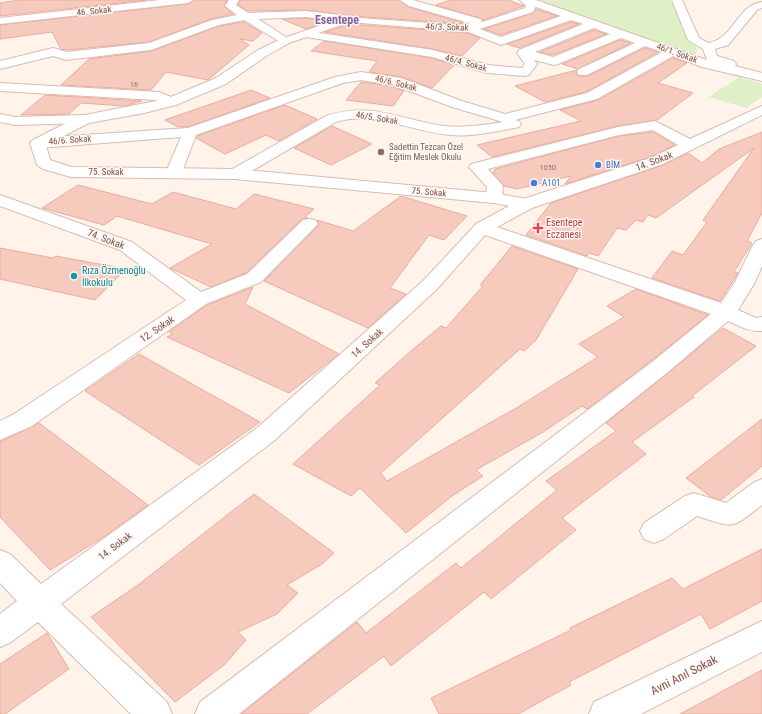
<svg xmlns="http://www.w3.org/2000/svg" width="762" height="714" font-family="'Roboto Condensed',sans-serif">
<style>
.green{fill:#dfefc6}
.building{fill:#f7cabe;stroke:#ecab9d}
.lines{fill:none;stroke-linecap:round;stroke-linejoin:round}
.minor-casing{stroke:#d8bcb2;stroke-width:2}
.tertiary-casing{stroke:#d8bcb2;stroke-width:2}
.minor{fill:#fff;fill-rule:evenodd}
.tertiary{fill:#fff;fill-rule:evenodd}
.education-dot{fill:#8d6e63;stroke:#fff8f3;stroke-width:1.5}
.shop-dot{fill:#3f7fe0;stroke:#fff8f3;stroke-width:1.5}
.health-dot{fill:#e0444e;stroke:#fff8f3;stroke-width:1.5}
.culture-dot{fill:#0f9aa8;stroke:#fff8f3;stroke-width:1.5}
.labels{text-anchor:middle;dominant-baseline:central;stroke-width:3;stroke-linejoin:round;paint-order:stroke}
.number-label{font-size:8px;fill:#9c6f66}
.far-street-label{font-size:9px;fill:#7e5149;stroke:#fff8f3}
.far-education-label{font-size:9px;fill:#785e54;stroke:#fff8f3;text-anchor:start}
.far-shop-label{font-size:9px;fill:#366cbe;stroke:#fff8f3;text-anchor:start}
.street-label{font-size:10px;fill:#7e5149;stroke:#fff8f3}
.health-label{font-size:10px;fill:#be3a42;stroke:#fff8f3;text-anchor:start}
.culture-label{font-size:10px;fill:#0d838f;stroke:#fff8f3;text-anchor:start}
.far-district-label{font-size:12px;font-weight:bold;fill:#8165a1;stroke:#fff8f3}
.near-street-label{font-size:12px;fill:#7e5149;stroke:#fff8f3}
</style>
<rect width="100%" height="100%" fill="#fff3ea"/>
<!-- green -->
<path class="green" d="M537,0H670L697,48L696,56Z
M739,77L762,84V97L746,108L709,97Z"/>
<!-- building -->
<path class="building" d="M19,0H147L0,16V3Z
M194,0H227L224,6L233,14L211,19L149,42L67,50L61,49L52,32L0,39V25L188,4Z
M240,0H399L409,7L466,24L352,16L306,10L248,11L238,5Z
M450,0H508L524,6L483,20L480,18L436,5Z
M536,9L557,16L501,35L484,29L533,13Z
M306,18L328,21L306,29L282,19Z
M244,22L262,33L253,41L240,39L249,45L208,80L166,72L151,90L61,85L89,59L152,51L219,26Z
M571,22L579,24L519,48L507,44Z
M350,24L468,33L480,38L462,56L433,49L325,32Z
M594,30L606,34L553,55L540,52Z
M620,40L631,43L578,69L562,64Z
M324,41L432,58L454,65L432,88L402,77L369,72L377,61L311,51Z
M645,48L658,52L586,92L545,102L515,86L577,70L576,73L578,76H588Z
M673,58L687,63L658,83L693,93L657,120L618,126L492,157L477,145L581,121L560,110L598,100Z
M361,82L393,86L404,91L393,106L346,100Z
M251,90L270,98L188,127H178L165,120Z
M45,95L142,101L124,106L81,103L69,114L21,115Z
M285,105L317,119L279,141L266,135L225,154L196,138L197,136Z
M332,126L372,144L331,165L294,148Z
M653,132L675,145L650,157L565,184L571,176L517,189L504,186L493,173L495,169L619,136Z
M762,132V213L747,241L752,243L734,272L738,273L720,301L652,278L672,251L683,255L707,222L703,220L754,148L656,218L648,215L643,222L636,220L626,230L617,228L598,256L589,253L587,256L526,235L551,203L663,165L688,153L702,163L719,149Z
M78,185L152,204L173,192L236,209L254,194L314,209L305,217L308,218L302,219L246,273L211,287L170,268L212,244L117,216L104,225L42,208Z
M401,196L467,216L444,240L429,235L390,288L406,294L368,328L264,281L319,225L317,220L353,231Z
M512,246L578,269L536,340L524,351L520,349L381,473L387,481L518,407L598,357L579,344L624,317L607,306L636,289L708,315L651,361L587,409L582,406L543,432L476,470L483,476L452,496L406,533L360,488L351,496L293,464L380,385L375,383L411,351L441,326L446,328L483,286L480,285Z
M0,248L53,258L56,256L126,269L95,300L0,279Z
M253,287L245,304L339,354L289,393L167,337L173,334L169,332L207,305Z
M723,328L756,346L692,396L694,397L632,442L646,454L562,518L576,530L491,599L484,592L391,666L384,656L307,714H241L357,622L366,633L456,563L461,568L557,490L546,481L616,431L606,423Z
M139,354L260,422L199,465L85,391Z
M762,419V466L721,500L711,497L686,478Z
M39,423L148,505L102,538L50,570L0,517V442Z
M254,494L334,553L322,564L287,585L298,593L277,614L238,632L246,640L224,665L175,702L91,617L138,585Z
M762,549V601L710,629L701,614L569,682L571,685L518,714H439L431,698L571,630L570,628L672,578L683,589Z
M47,633L69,669L5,714H0V664Z
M762,670V714H680Z"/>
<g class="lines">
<!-- minor casing -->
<g class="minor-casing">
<path id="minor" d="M160,0H193L188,3L0,24V18Z
M229,0H239L236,5L248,13L306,11L349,16L354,19L349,22L306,17L258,19L289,39L291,41L289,43L285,45L244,20L219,25L151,50L66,60L53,56L0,69V61L53,48L67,52L149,43L212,20L237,15L225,6Z
M400,0H413L480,19L482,21L477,28L501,37L561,16L522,2L521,0H536L707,60L703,49L688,40L672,0H682L699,38L709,43C735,37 737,5 762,2V8L758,9L728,45L715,49L717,56L734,61L736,64L735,66L762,73V81L702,67L673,56L597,99L515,120L519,121L521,124L519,127L514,128C493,132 472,137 450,135C412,132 374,110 336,122L241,177L235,179L229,177L227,174L229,171L326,116C372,101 400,120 444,126C464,128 483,125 503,122L452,107L393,85L361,80L343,83L196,135L182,172L180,175L174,177L168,175L166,172L181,137L38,148L33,146L30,143L33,140L38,138L188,128L335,77L361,72L401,78L462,101L505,114L587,93L662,52L645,46L587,75H579L577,72L579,69L635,43L621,38L558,64L554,65L534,60L537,64L529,75L525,76L487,73L432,57L306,37L300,34L306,31L433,50L488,65L522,68L525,64L517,53L519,50L583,24L571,20L501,45L466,31L464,29L469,23L409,6ZM594,28L610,34L553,57L535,52Z
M0,83L159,92L176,99L178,102L176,105H166L156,100L0,91Z
M762,106V115L663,164L532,208L497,227L721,303L735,282L753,245L756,241L762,239V266L755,282L738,310L756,318L762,317V331C749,332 740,326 728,321L668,372L239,714H195L200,702L652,362L711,314L485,235L438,288L275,440L61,604L167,702L172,714H131L38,622L11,642L0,647V614L17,601L0,583V550L10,554L41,584L257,428L424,280L476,224L520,200L651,158L678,145L653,130L619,135L488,169L503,186L502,198L500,202L494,203L488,202L486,198L487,187L469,167L471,164L618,127L655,121L690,139Z
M0,114L15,117L85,115L90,116L92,119L90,122L85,123L15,125L0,122Z
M0,195L132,242L201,292L247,274L303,220L309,219L315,220L318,224L261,282L206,304L32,426L0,440V421L14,414L186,300L120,250L0,206Z
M762,479V505C730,530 735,528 697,516L664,539L654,543L644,539L640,531L644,523L685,496L694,493L726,503L753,483Z
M762,621V652L641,714H589L594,702Z"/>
</g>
<!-- tertiary casing -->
<g class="tertiary-casing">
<path id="tertiary" d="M520,0H531L536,6L533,12L470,32L350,22L289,43L266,56L226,84L176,105L144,113L89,123L46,145L50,160L71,167L235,169L494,193L532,200L535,204L532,208L526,209L494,203L235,179L71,177L43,169L37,165L30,143L33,140L80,116L166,99L216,78L258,50L281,39L345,17L470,26L525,8L526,6Z"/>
</g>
<!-- minor -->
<use href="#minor" class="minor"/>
<!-- tertiary -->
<use href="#tertiary" class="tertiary"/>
</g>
<!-- markers -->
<circle class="education-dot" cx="381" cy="152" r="4"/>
<g class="shop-dot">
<circle cx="598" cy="165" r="4"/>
<circle cx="534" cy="183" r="4"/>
</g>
<path class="health-dot" d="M536 222h4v4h4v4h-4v4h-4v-4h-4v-4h4z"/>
<circle class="culture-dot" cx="74" cy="276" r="4"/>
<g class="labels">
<!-- number labels -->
<g class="number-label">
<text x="134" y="84">16</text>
<text x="548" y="167">105D</text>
</g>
<!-- far-street labels -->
<g class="far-street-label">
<text transform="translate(94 11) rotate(-6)">46. Sokak</text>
<text transform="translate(447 27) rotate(2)">46/3. Sokak</text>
<text transform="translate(677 53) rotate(20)">46/1. Sokak</text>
<text transform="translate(466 63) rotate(15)">46/4. Sokak</text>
<text transform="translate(396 83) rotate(14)">46/6. Sokak</text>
<text transform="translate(377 118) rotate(9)">46/5. Sokak</text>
<text transform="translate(70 140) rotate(-4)">46/6. Sokak</text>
<text x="106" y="172">75. Sokak</text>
<text transform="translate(429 192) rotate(5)">75. Sokak</text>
</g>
<!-- far-education labels -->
<g class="far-education-label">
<text x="389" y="147">Sadettin Tezcan Özel<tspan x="389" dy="10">Eğitim Meslek Okulu</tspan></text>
</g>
<!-- far-shop labels -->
<g class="far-shop-label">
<text x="606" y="165">BİM</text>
<text x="542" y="183">A101</text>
</g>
<!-- street labels -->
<g class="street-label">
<text transform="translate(654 161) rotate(-21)">14. Sokak</text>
<text transform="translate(106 239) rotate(21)">74. Sokak</text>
<text transform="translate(157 329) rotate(-34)">12. Sokak</text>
<text transform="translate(367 343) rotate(-42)">14. Sokak</text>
<text transform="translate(115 546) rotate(-37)">14. Sokak</text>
</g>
<!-- health labels -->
<g class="health-label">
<text x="546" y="222">Esentepe<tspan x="546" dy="12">Eczanesi</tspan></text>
</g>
<!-- culture labels -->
<g class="culture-label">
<text x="82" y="270">Rıza Özmenoğlu<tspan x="82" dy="12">İlkokulu</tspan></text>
</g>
<!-- far-district labels -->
<g class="far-district-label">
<text x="337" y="20">Esentepe</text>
</g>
<!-- near-street labels -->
<g class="near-street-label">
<text transform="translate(684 675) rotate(-27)">Avni Anıl Sokak</text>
</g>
</g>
</svg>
